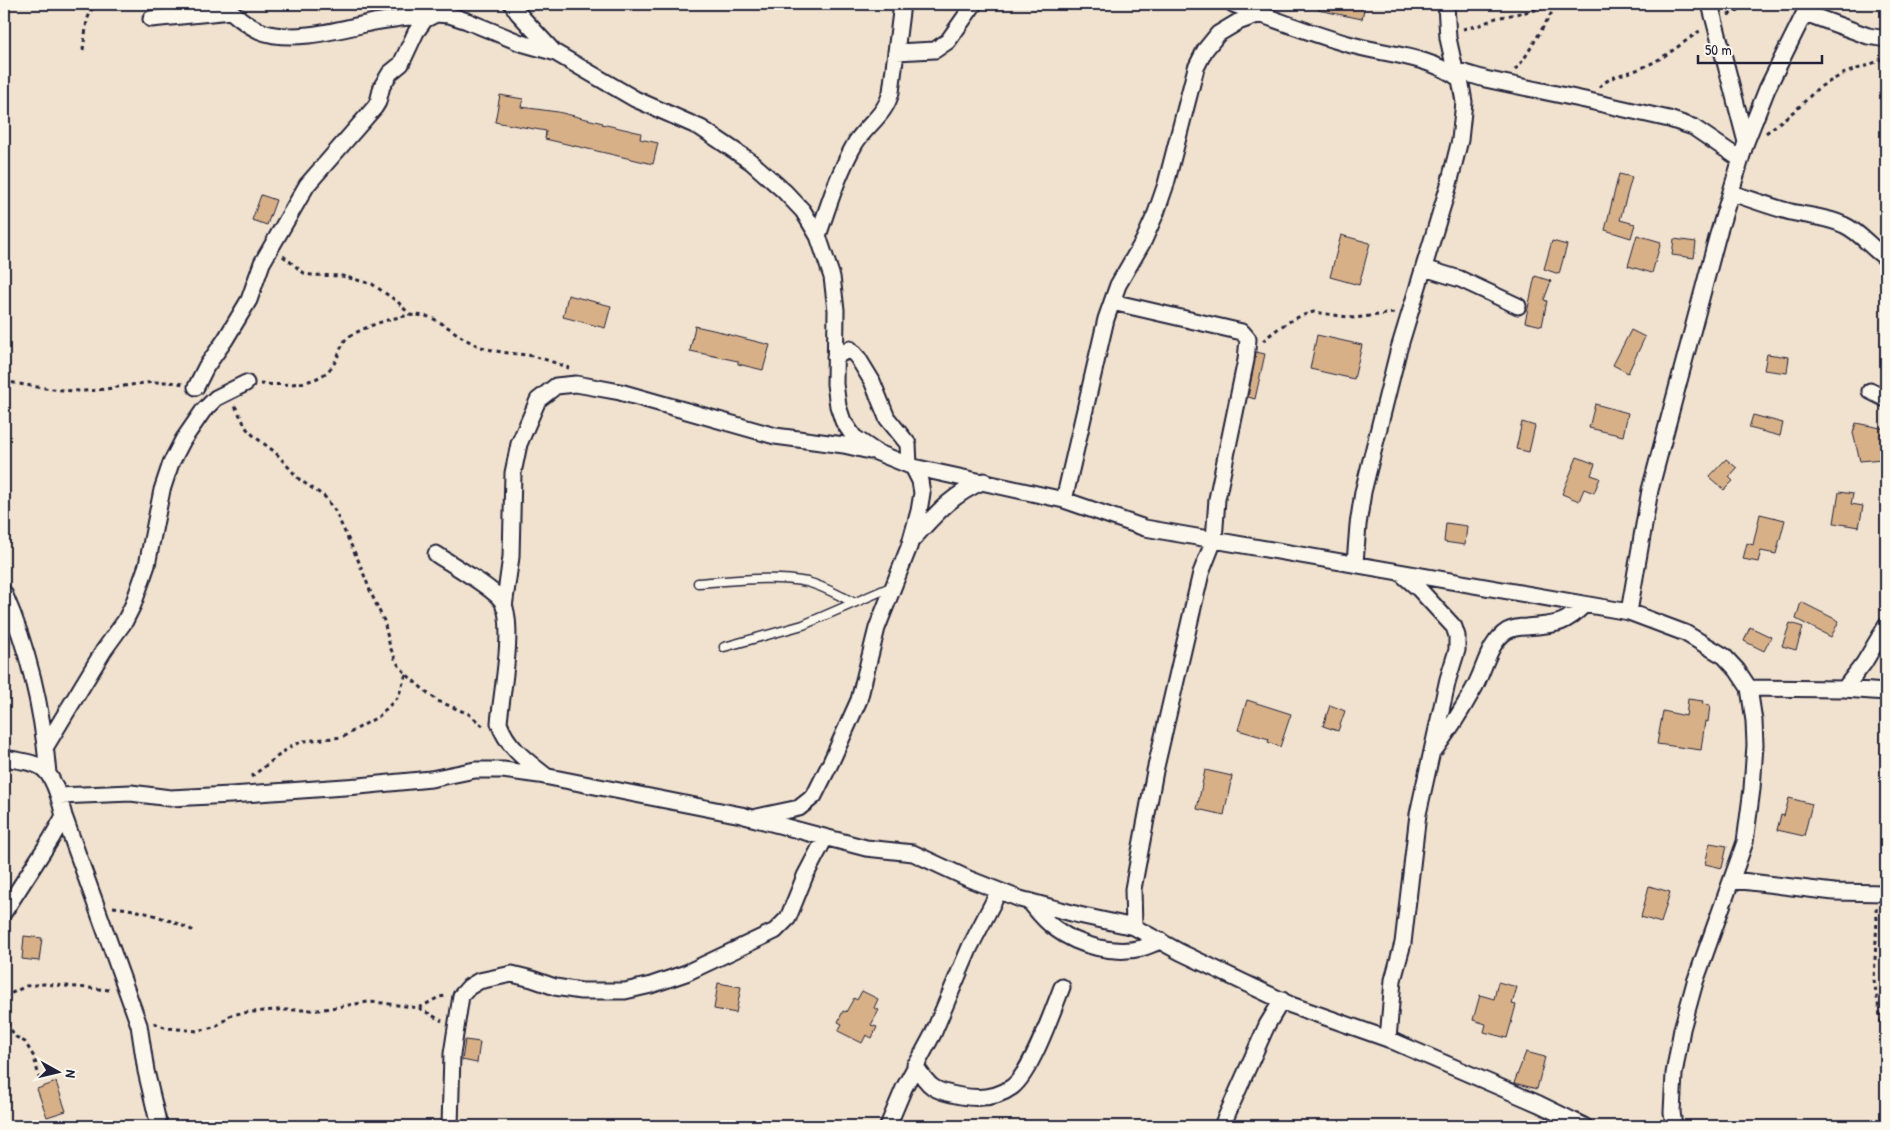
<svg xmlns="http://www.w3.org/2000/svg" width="1890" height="1130" font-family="'Patrick Hand',sans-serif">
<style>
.building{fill:#d7b088;stroke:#22223b}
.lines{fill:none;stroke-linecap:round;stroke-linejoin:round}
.service-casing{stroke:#22223b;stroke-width:11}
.minor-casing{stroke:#22223b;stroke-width:19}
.path{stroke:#22223b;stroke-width:3;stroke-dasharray:4 4;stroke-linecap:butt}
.service{stroke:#fbf7ec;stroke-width:8}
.minor{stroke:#fbf7ec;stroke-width:15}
</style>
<rect width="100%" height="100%" fill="#f0e2ce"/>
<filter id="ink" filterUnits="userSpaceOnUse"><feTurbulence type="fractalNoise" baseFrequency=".02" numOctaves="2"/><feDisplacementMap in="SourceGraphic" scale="10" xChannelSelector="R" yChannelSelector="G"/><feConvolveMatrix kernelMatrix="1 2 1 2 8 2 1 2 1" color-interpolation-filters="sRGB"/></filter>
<g filter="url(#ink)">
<!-- building -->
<path class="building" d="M1319,4H1365L1362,19L1318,10Z
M500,95L523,99L521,107L558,112L603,123L602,124L641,133L640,139L658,143L653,164L545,139L546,131L495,122Z
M1619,174L1632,177L1620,220L1635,224L1631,238L1605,230Z
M261,195L276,200L267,225L252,220Z
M1341,235L1370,243L1359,285L1330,277Z
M1637,235L1661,242L1652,273L1628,266Z
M1674,239L1696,242L1694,258L1672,255Z
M1552,241L1567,245L1559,274L1544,269Z
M1535,276L1551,281L1544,300L1547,301L1542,326L1525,322Z
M568,295L611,306L605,328L563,317Z
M695,326L722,332V333L770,345L763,370L738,364V361L690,351Z
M1631,330L1645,337L1628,373L1613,365Z
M1317,335L1362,345L1354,379L1310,369Z
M1256,352L1265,354L1255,399L1248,397Z
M1767,354L1789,357L1787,373L1764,370Z
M1595,404L1628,413L1623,436L1589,428Z
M1753,415L1783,423L1780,436L1749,428Z
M1522,422L1535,426L1529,452L1516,449Z
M1856,423L1886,429V444L1882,459L1860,461L1853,433Z
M1577,457L1595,464L1591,475L1600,478L1594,493L1584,489L1579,501L1562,494Z
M1726,459L1737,468L1729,477L1733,481L1724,490L1709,477Z
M1839,492L1853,494L1851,504L1863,506L1859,527L1834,523Z
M1760,514L1785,520L1776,554L1761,551L1758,562L1743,559L1747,543L1753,545Z
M1446,523L1467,526L1465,545L1444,542Z
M1801,602L1839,621L1831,637L1796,619Z
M1790,623L1803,627L1796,650L1782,646Z
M1750,627L1771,637L1764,651L1744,641Z
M1688,699L1703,701L1702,704L1710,705L1708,722L1705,721L1701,750L1657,744L1663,711L1686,716Z
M1247,700L1291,714L1280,747L1268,742L1269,739L1238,730Z
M1330,705L1345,711L1338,731L1323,726Z
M1205,770L1232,776L1224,815L1197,809Z
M1789,798L1812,804L1804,836L1777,830L1781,815L1784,816Z
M1710,843L1727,846L1722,868L1705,864Z
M1649,886L1670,892L1661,923L1641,917Z
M24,936L42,938L39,961L22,959Z
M1498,982L1517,987L1512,1004L1516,1005L1507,1038L1484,1032L1486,1024L1473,1020L1480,995L1494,999Z
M718,983L741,987L736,1013L714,1009Z
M862,991L878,999L874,1008L879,1010L871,1025L877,1027L872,1038L866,1035L862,1043L838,1031L842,1024L838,1022L843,1011L846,1012L854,998L857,1000Z
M465,1040L480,1042L477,1063L462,1060Z
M1526,1052L1545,1057L1537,1089L1514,1083Z
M56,1082L66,1111L47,1117L37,1089Z"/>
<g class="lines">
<!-- service casing -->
<g class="service-casing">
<path id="service" d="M698,583C732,581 773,575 807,582C823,586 838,595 853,602
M724,647L803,625L893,586"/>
</g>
<!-- minor casing -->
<g class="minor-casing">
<path id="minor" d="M223,4C234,14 246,25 260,31C291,44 342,29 374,22C392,19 410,17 427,15
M512,4L518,13L554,52L635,99L701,128L750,161L784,191L803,211L818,236L832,277L836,310L835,384L838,406L843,421L854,437L876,452L913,467L1064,500L1145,528L1629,612L1685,633L1724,656L1737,670L1749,688L1754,721L1755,745L1752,789L1745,842L1695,982L1682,1029L1674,1074L1672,1112L1674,1126
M1233,4C1271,18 1309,33 1348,44C1386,55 1428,55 1460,79
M1710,4L1746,142
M1805,13L1868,36L1886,39
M151,19L231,11
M424,20L436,14L449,15L467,21L521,43L553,52
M896,52L935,50L948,41L974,4
M1455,70L1485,79L1585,100L1669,119L1693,127L1740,159
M1731,193C1751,199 1771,207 1791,212C1808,216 1827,217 1844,225C1860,232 1871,248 1886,258
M818,236C829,204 839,171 856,142C868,124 886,114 891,92L902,4
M1424,268L1460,279L1518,306
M1112,302L1242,332L1248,339L1246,360L1217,499L1214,540L1201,573L1155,771L1133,889L1134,927
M835,357L850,349L858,358L872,381L887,418L908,444L909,465
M196,387L206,367L225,340L249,300L262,263L307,185L375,107L378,102L382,86L390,73L401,64L416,32L436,4
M1870,391L1886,399
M1064,500L1106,319L1118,285L1144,240L1156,213L1166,184L1196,68L1205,50L1218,34L1238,22L1260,14
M912,540C936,514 951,495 984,481
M436,554C451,564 493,588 502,601C516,623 501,696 499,723C507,747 527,761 546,776
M1355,563L1358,525L1363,492L1398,352L1448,188L1460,140L1464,102L1460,79L1455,70L1448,38L1446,4
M4,593C29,650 43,712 48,774
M504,607L511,557L513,473L519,444L538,400L556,386L576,384L593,387L620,392L775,436L844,445L870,451
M1629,612L1650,490L1717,238L1746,142L1767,89L1809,4
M1749,688L1844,689L1886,692
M1844,689L1864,663L1886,626
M46,746L104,650L125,621L133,605L147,565L162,490L171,463L183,440L203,411L216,398L246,383
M1436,748C1450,729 1462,710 1473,690C1484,672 1488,643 1507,631C1513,628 1519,627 1526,627C1554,624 1562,627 1584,605
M4,758C15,760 29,761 39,766C54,773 60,801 64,816L139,1025L146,1071L159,1126
M59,796L131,793L170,798L231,795L359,786L431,779L475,770H503L539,775L741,815L866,848L913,853L969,879L1020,899L1079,915L1134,927L1180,952L1291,1005L1388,1039L1539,1104L1584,1126
M757,817L799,808L814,796L831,762L859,700L877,628L909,547L919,511L922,493L920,481L913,467
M1733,880L1834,892L1886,893
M1029,901C1037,911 1045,922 1056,929C1079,946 1114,955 1142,948C1148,946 1155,943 1161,941
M4,912L51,839L64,816
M1388,1039L1393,980L1403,943L1418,814L1448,679L1457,650V636L1454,627L1419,589L1403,575
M915,1065C930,1088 933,1091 961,1096C978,1099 997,1098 1012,1087C1031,1073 1053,1010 1062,987
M450,1126L452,1054L461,996L469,987L479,981L512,974L532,979L555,987L581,991H625L651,985L686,973L775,931L788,918L805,876L825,838
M888,1126L904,1088L933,1034L970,947L999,891
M1222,1126L1267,1025L1282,1000"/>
</g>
<!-- path -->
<path class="path" d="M1728,15L1752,4
M1463,29L1480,25L1496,18L1555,6
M83,50L87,20L94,4
M1515,70L1524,59L1557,4
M1599,87C1616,72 1629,75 1648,65C1667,56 1684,42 1701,30
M1766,133L1798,108L1818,88L1845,73L1869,65L1886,57
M283,256L304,273L311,275L342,276L372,284L398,302L410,315
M1263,341C1277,328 1295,316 1314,312L1354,318L1395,313
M4,381C30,386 57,391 84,391C117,390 151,377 183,384
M260,384C285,385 321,387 335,362C340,353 341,342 350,336C368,325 408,310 429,317C448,324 463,342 485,348C501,353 511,353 526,355C541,357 555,363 569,368
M235,406L247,429L255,437L275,452L300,480L325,497L335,511L359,562L371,593L384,621L390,647L397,663L406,674L424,690L438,701L469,714L484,727
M251,777L291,746L304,741L343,737L379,716L398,697L406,674
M113,907C143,910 169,919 196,932
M1876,908L1877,919L1874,980L1886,1051
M4,997L26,986L44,984L110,990
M4,1007L9,1027L16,1037L25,1042L34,1057L40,1081
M419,1008L442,1021
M154,1023L167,1028L198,1031L217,1026L231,1015L241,1013L275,1010H318L368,1002L383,1003L419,1008L439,997L447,996"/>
<!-- service -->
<use href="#service" class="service"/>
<!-- minor -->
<use href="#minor" class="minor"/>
</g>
</g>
<!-- margin -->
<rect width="1890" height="1130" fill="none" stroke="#fbf7ec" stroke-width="20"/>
<rect x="10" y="10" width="1870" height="1110" fill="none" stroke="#22223b" stroke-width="2" filter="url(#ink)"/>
<!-- north arrow -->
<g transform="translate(58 1072) rotate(98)" stroke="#fbf7ec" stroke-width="4" paint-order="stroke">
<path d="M0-4L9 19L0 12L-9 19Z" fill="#22223b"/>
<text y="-8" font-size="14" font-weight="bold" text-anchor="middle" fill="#22223b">N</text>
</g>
<!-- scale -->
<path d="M1698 55v8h124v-8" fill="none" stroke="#22223b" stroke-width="2.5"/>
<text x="1705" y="55" font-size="15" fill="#22223b" stroke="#fbf7ec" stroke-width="4" paint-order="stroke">50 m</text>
</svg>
